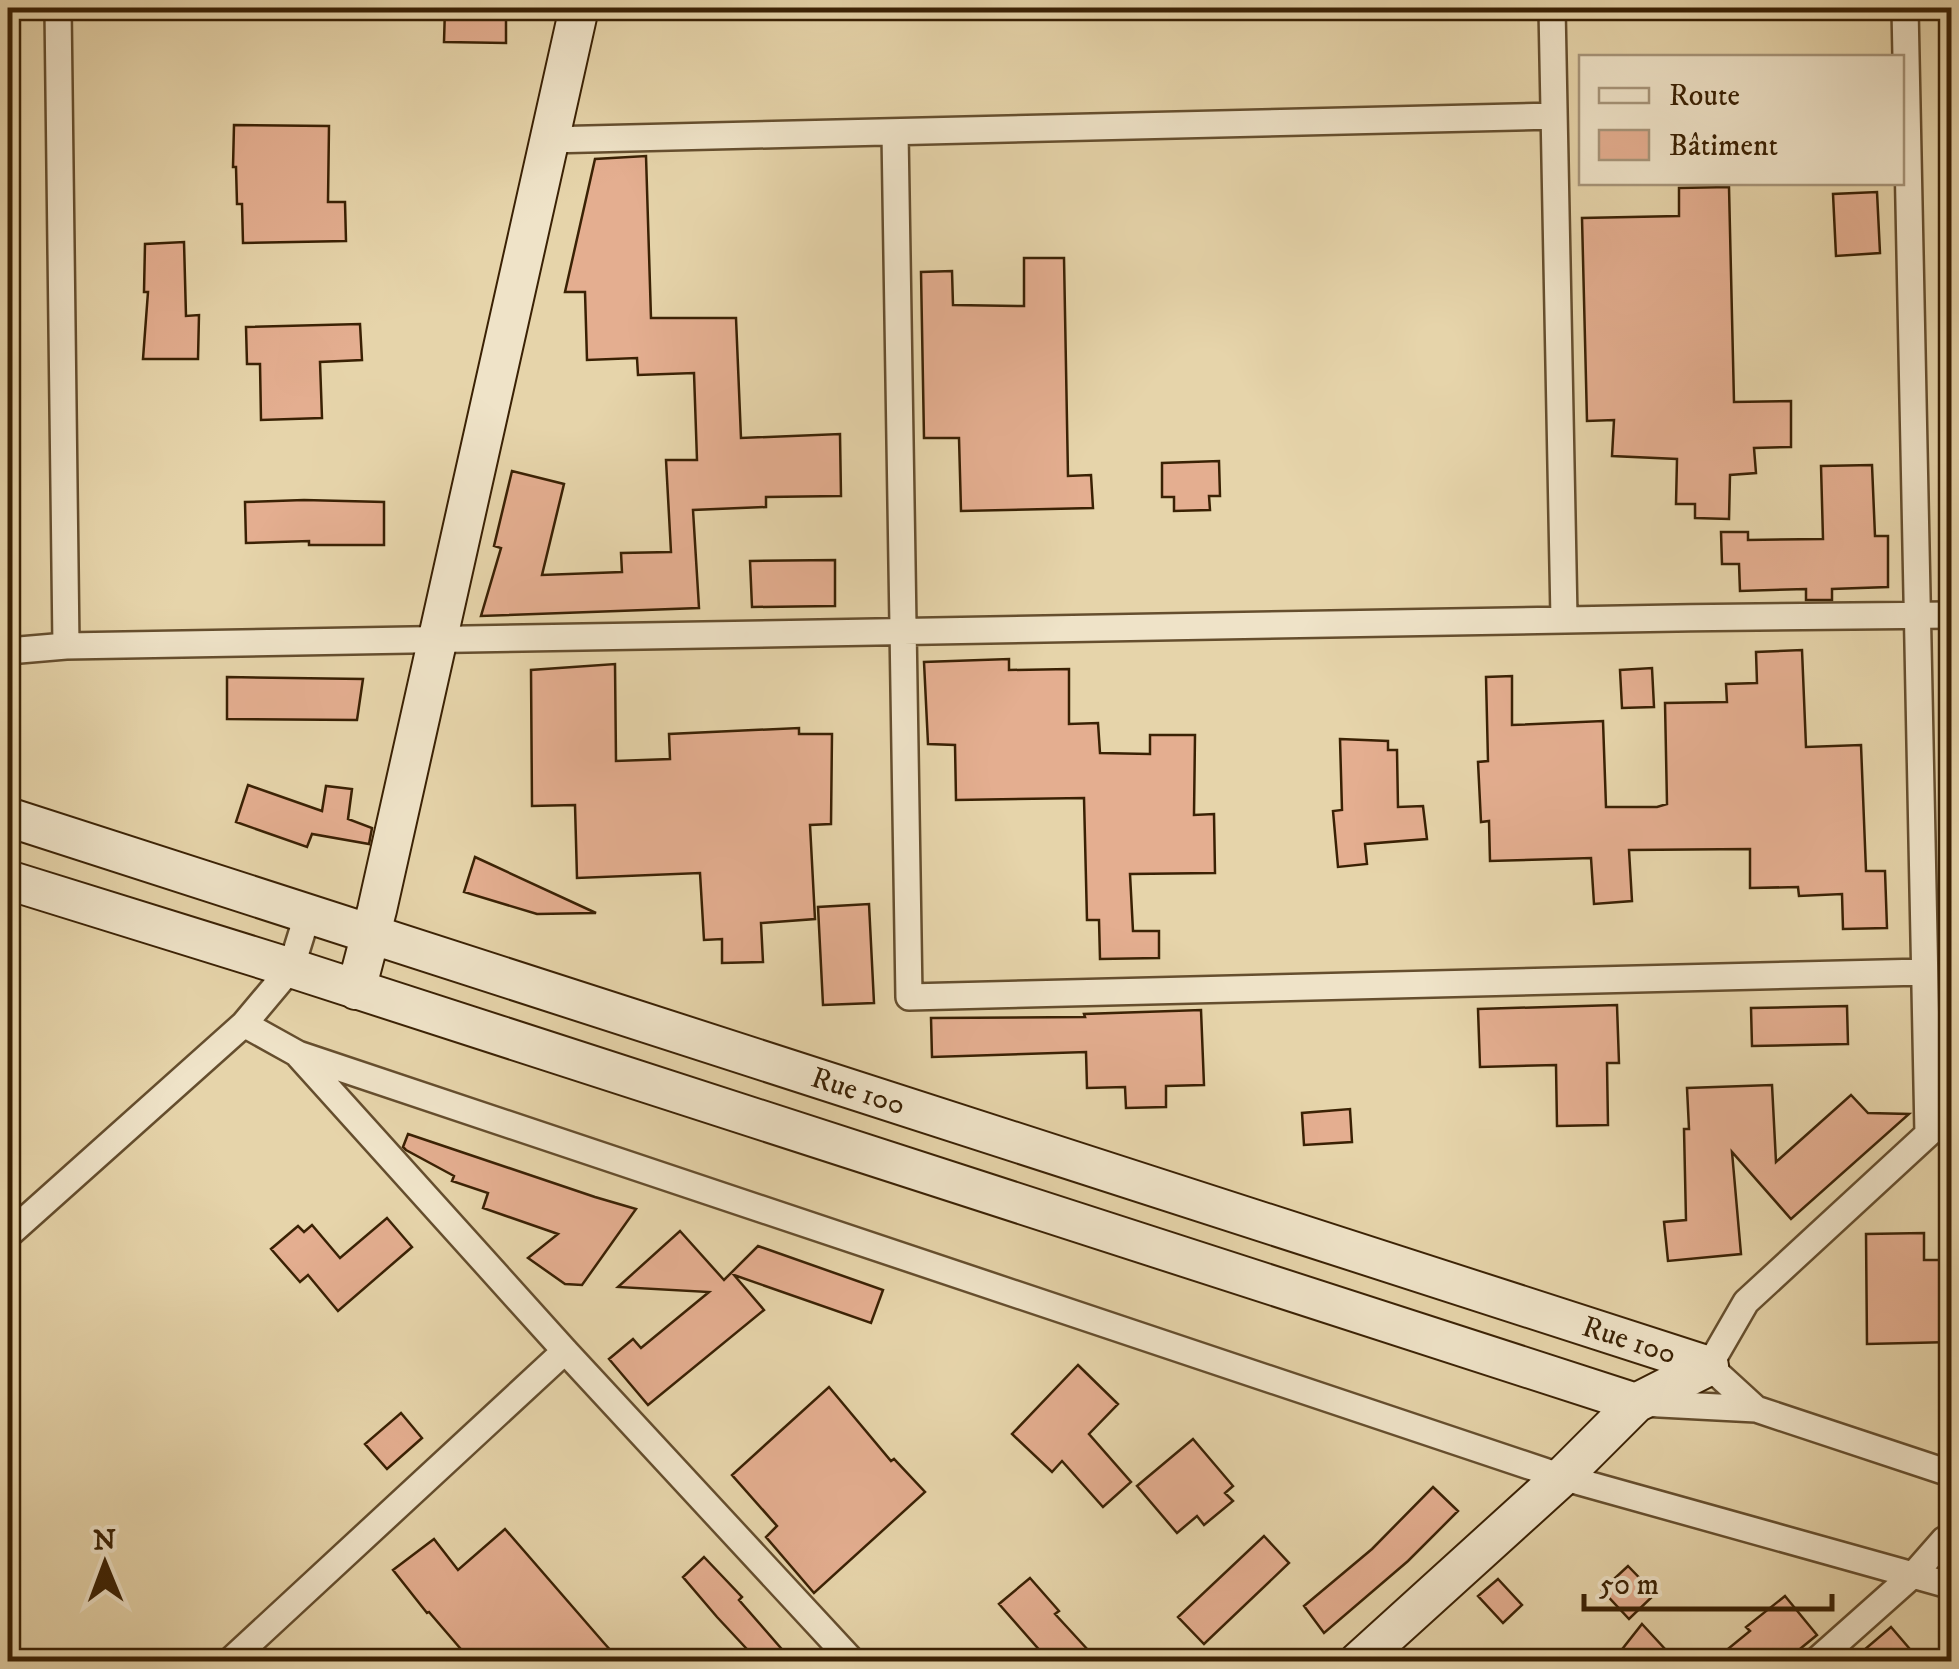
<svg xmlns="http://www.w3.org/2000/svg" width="1959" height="1669" font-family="'IM FELL DW Pica',serif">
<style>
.building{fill:#e4ae90;stroke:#3a2104;stroke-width:2.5}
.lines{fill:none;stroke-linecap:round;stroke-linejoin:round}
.street-casing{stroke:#654e2e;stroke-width:30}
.secondary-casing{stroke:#3a2104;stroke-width:42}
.street{stroke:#efe3c8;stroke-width:25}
.secondary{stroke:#efe3c8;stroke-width:38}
.labels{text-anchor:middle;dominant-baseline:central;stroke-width:8;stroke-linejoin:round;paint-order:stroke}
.street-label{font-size:30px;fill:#3a2104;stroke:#efe3c8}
</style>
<rect width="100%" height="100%" fill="#e6d4aa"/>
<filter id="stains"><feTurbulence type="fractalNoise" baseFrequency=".002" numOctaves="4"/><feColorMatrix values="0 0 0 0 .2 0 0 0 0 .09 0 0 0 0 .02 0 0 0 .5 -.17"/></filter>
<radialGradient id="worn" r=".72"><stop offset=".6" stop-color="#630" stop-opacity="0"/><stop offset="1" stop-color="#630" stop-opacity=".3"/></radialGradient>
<!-- building -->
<path class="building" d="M445,8H506V43L444,42Z
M234,125L329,126L328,202H345L346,241L243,243L242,204H237L236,167H233Z
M646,156L651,318H736L741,438L840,434L841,496L766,497V507L693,510L699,608L481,616L501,548L494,546L512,471L564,484L542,575L622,572L621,553L671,552L666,460H697L694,373L638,375L637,358L587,360L585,292H565L595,159Z
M1729,187L1734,402L1791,401V447L1754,448L1756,473L1730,475L1729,519L1695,518V504H1676L1677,459L1612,456L1614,420L1587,421L1582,218L1679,216V188Z
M1877,192L1880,253L1836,256L1833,194Z
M184,242L186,316L199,315L198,359H143L148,292H144L145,244Z
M1024,258H1064L1068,476L1091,475L1093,508L961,511L959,438H924L921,272L952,271L953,305L1024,306Z
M360,324L362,360L320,362L322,418L261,420L260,364H247L246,327Z
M1219,461L1220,496H1209L1210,510L1174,511V497H1162V463Z
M1872,465L1875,536H1888V587L1832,589V600H1806V589L1740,591L1739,564H1722L1721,532H1748V540L1823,539L1821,466Z
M304,500L384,502V545H309V541L246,543L245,502Z
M835,560V606L752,607L750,561Z
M1802,650L1806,747L1861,745L1866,871H1885L1887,928L1843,929L1842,894L1799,896L1798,887L1750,888V849L1629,850L1632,901L1594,904L1591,858L1490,861L1489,821L1481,822L1478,762L1488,761L1486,677L1512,676V725L1603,721L1606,807H1657L1667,804L1665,703L1727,702L1726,684L1757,683L1756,652Z
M1009,659V670L1069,669V724L1098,723L1100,753L1150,754V735H1195L1194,815L1214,814L1215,873L1130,874L1133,931H1159V958L1100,959L1099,920H1087L1084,798L956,800L955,745L928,744L924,662Z
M615,664L616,761L670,759L669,734L799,728V734H832L831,824L810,825L815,919L761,923L763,962L722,963V939L704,940L700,873L577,878L575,805L532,806L531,670Z
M1652,668L1654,707L1622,708L1620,670Z
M227,677L363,679L357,720L227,719Z
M1340,739L1388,741V750H1397L1398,807L1423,806L1427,839L1365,844L1367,864L1338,867L1333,811L1342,810Z
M248,785L322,811L326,786L352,789L348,819L372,828L369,844L312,834L307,847L236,822Z
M475,857L596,913L537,914L464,892Z
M869,904L874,1003L823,1005L818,907Z
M1617,1005L1619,1063H1607L1608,1125L1557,1126L1556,1065L1480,1067L1478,1009Z
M1847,1006L1848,1044L1752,1046L1751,1008Z
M1201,1010L1204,1085L1166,1086V1107L1126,1108L1125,1087L1087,1088L1086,1052L932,1057L931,1018L1085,1017L1084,1014Z
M1772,1085L1776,1162L1851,1095L1868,1113L1909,1114L1791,1219L1732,1152L1741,1254L1668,1261L1664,1222L1686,1220L1684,1129H1689L1687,1088Z
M1350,1109L1352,1142L1304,1145L1302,1113Z
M408,1134L595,1197L636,1209L582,1285L565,1284L528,1258L558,1234L483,1208L488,1193L452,1181L454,1176L406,1150L403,1147Z
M387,1218L412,1247L338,1311L308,1275L300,1282L271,1249L298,1226L304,1232L312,1225L340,1258Z
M680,1231L724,1280L758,1246L883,1290L871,1323L734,1275L764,1310L648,1405L609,1359L633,1339L641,1348L709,1292L618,1287Z
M1924,1233V1260H1952V1342L1867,1344L1866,1234Z
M1078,1365L1118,1404L1089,1434L1131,1482L1103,1507L1062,1461L1052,1472L1012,1434Z
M829,1387L891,1461L894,1459L925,1492L814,1593L766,1537L777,1526L732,1475Z
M401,1413L422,1438L387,1469L365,1444Z
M1193,1439L1233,1486L1225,1493L1233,1501L1204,1525L1197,1516L1177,1533L1137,1486Z
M1433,1487L1458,1511L1408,1561L1324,1633L1304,1606L1372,1549Z
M505,1529L604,1643L621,1662H472L429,1612L427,1613L393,1570L434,1539L458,1570Z
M1264,1536L1289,1563L1204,1644L1178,1617Z
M704,1557L742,1597L739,1600L793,1662H759L717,1617L683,1577Z
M1628,1566L1655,1594L1629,1619L1602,1590Z
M1030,1578L1059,1611L1055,1614L1099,1662H1050L999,1604Z
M1498,1579L1522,1605L1503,1623L1478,1596Z
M1785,1596L1817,1635L1784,1662H1712L1750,1631L1746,1627Z
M1642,1624L1677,1662H1612Z
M1891,1627L1921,1662H1850Z"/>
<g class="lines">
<!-- street casing -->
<g class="street-casing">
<path id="street" d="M58,8L66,646
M1552,8L1564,618
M1905,8L1928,1134
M895,132L909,997L1924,972
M547,140L1554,116
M8,651L66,646C694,639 1323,620 1952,615
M244,1024L298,1054L1562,1477L1952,1586
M299,1056L565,1351L853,1662
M8,1235L244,1024L291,968L308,913
M1641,1403L1756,1409L1952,1474
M1756,1409L1709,1366L1746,1302L1952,1112
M229,1662L565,1351
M1815,1662L1915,1573L1944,1540L1952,1536"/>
</g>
<!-- secondary casing -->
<g class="secondary-casing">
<path id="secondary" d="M8,817L1709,1366
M8,880L291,968L1636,1403
M356,990L377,910L579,8
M1358,1662L1562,1477L1636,1403L1709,1366"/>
</g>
<!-- street -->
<use href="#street" class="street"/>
<!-- secondary -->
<use href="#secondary" class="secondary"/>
</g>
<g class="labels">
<!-- street labels -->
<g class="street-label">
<text transform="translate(858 1092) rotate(18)">Rue 100</text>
<text transform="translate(1629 1341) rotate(18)">Rue 100</text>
</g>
</g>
<!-- margin -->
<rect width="1959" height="1669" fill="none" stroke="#e6d4aa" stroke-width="40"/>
<rect x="10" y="10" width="1939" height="1649" fill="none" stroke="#3a2104" stroke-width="5"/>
<rect x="20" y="20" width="1919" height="1629" fill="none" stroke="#3a2104" stroke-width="2.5"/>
<!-- legend -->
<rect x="1579" y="55" width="325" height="130" fill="#efe3c8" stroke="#a7957a" stroke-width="2.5"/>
<rect x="1599" y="88" width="50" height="15" fill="#efe3c8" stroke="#a7957a" stroke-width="2.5"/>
<text x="1669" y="105" font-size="30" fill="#3a2104">Route</text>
<rect x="1599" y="130" width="50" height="30" fill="#e4ae90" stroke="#a7957a" stroke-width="2.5"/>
<text x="1669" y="155" font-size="30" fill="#3a2104">Bâtiment</text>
<!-- north arrow -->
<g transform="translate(105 1564) rotate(359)" stroke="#efe3c8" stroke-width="8" paint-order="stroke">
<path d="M0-8L18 38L0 25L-18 38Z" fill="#3a2104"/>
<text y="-15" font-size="28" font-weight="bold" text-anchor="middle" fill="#3a2104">N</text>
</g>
<!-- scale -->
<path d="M1584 1594v15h248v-15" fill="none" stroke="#3a2104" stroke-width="5"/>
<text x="1599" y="1594" font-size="30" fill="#3a2104" stroke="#efe3c8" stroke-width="8" paint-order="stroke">50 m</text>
<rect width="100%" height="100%" filter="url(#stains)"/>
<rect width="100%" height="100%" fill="url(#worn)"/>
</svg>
